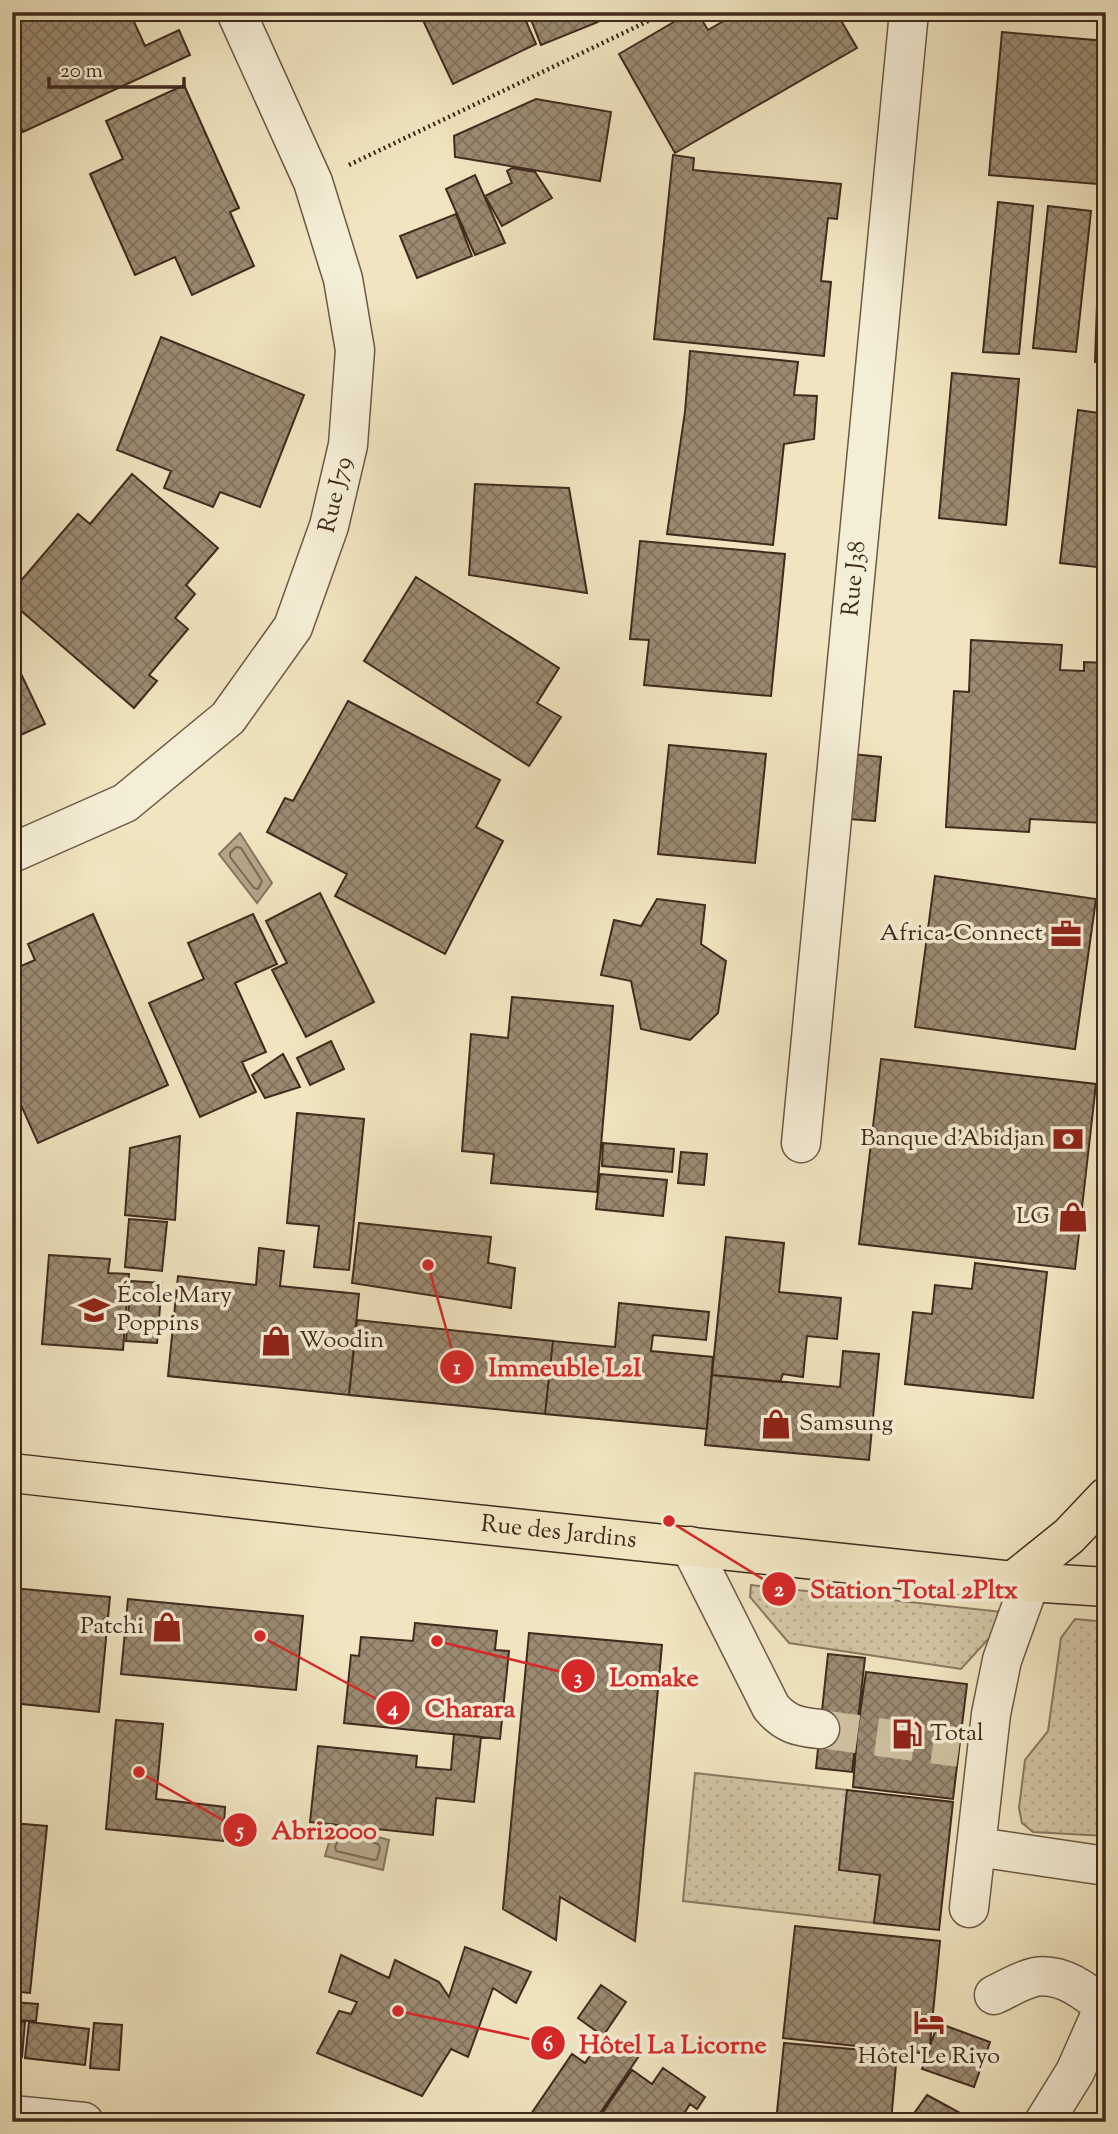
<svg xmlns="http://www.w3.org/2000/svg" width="1118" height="2134" font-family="'Sorts Mill Goudy',serif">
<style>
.grass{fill:url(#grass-dots);stroke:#897861;stroke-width:2}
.water{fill:#b4a589;stroke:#86745e;stroke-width:2}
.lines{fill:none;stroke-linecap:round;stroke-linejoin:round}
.shore{stroke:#7a6854;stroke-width:2}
.building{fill:url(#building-cross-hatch);stroke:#402a1e;stroke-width:2}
.minor-tunnel{stroke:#cdc0a0;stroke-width:38;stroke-dasharray:38 19;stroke-linecap:butt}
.minor-casing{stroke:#6c5946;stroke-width:41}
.major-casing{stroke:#402a1e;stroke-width:41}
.path{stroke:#402a1e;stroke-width:4.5;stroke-dasharray:2 3.5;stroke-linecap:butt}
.minor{stroke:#f5eed6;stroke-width:38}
.major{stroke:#f0e5c0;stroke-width:38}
.labels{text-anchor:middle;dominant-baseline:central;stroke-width:7;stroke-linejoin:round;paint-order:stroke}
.street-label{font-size:24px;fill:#402a1e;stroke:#f5eed6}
.poi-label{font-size:24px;fill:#402a1e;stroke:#f5eed6;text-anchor:end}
.leader{fill:none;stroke:#d62828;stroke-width:2.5}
.callout-dot{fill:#d62828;stroke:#f5eed6;stroke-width:2.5}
.mark-label{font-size:21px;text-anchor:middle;font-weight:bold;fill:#fff}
.callout-label{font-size:26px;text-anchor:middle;font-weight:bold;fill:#d62828;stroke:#f5eed6;stroke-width:7;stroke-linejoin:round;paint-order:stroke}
</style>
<defs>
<pattern id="grass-dots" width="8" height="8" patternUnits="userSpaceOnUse" patternTransform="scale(1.75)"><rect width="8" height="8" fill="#d2c5a4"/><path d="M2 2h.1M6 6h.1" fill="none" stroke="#b5a98d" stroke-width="1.8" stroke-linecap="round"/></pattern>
<pattern id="building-cross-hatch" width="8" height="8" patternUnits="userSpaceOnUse" patternTransform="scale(1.75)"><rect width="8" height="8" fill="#9c8b72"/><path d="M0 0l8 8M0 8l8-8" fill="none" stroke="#81725d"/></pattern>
</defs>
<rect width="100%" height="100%" fill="#f0e5c0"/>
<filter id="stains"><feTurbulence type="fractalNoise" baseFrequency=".00286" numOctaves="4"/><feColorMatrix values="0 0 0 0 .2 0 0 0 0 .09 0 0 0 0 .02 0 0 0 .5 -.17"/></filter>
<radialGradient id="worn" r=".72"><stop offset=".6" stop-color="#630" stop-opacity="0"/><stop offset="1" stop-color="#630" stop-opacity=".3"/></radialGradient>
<!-- grass -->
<path class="grass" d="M751,1585L1012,1613L961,1669L789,1643L750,1597Z
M1075,1619L1106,1622V1836L1033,1832L1022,1823L1019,1808L1025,1760L1048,1731L1061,1638Z
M695,1773L847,1790L839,1869L880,1875L874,1923L683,1901Z"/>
<!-- water -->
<path class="water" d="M240,833L272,883L257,903L219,854Z
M334,1825L389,1840L383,1870L325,1856Z"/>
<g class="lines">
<!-- shore -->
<path class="shore" d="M236,847L241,848L262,881L258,889L254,888L230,857V853Z
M341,1834L378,1844L380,1848L377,1859L374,1860L336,1851L335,1847Z"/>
</g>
<!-- building -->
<path class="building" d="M24,12H155L134,22L145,46L179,30L190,55L23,132L12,108V81L16,80L12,72V18Z
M419,12H522L536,44L453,84Z
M528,12H594L598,22L541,45Z
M691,12H697L708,30L727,19L722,12H836L857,48L675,153L619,54Z
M1002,32L1106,41V88L1097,184L989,175Z
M184,85L239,208L230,212L254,266L192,295L175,257L135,275L90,174L123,159L106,121Z
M536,99L611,112L600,181L455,157L454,136Z
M673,155L694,158L693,170L841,184L837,219L828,218L821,281L831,282L824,356L654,339Z
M512,168L535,172L552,198L502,226L485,196L512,183L507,171Z
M475,175L505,243L475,255L446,189Z
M1101,189H1106V362H1095Z
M998,202L1033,206L1019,354L983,352Z
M1048,206L1091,211L1076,352L1033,348Z
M456,214L472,256L417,278L400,236Z
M161,337L304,395L260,507L220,492L213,507L164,488L171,471L117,450Z
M690,351L798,362L794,395L817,396L814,439L784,444L773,545L667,534L685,412Z
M952,373L1019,379L1006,525L939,518Z
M1078,410L1106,414V568L1060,563Z
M132,474L218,548L186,585L195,594L175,618L188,629L149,675L157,681L134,708L12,603V591L78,514L90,524Z
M475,484L569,488L587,593L469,575Z
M640,541L785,554L771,696L644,685L649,640L630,639Z
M416,577L559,668L537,703L561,717L529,766L364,661Z
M971,640L1062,645L1060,670L1084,671V662L1106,663V814L1104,823L1030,819L1029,832L946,827L954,691L969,692Z
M12,655L45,724L12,739Z
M348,701L500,780L476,827L503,841L445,954L335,896L347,874L267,832L285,798L293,801Z
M669,745L766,754L755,863L658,854Z
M842,753L881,757L875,821L836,818Z
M935,876L1096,899L1075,1049L915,1027Z
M320,893L374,1002L306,1037L272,970L287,963L266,921Z
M657,899L705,905L701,944L726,961L718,1013L690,1040L641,1029L631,981L601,975L614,920L641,926Z
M93,914L168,1085L38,1143L12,1085V970L35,960L28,944Z
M253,914L277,964L235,983L266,1052L242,1062L256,1092L200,1117L149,1003L204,979L188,943Z
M512,997L613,1006L597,1192L491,1183L494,1154L462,1151L471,1034L508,1038Z
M331,1041L344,1069L310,1085L297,1058Z
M283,1054L300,1087L265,1098L252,1075Z
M881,1059L1096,1084L1075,1269L859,1244Z
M297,1113L364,1119L349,1270L314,1267L319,1226L287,1223Z
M180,1136L175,1220L125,1215L130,1148Z
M603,1143L674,1149L672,1172L602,1166Z
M681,1152L707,1154L704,1185L678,1183Z
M600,1174L667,1180L663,1216L596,1209Z
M129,1219L167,1222L162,1271L125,1267Z
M359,1223L491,1237L488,1263L515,1268L511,1308L352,1283Z
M726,1237L784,1243L779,1292L841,1298L837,1339L807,1336L803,1377L783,1374L780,1382L712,1375Z
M12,1247L20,1248L12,1317Z
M259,1248L284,1251L280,1286L359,1294L349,1395L168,1376L178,1276L256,1285Z
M49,1255L110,1259L108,1273L129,1274L123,1350L42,1344Z
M975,1263L1047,1272L1033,1398L905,1384L913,1312L932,1314L935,1285L972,1289Z
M131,1281L162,1283L157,1343L126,1341Z
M619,1303L709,1312L706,1340L653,1335L651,1351L713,1357L707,1429L545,1414L553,1341L615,1347Z
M357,1320L553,1341L545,1414L349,1395Z
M843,1351L879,1354L869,1460L705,1445L712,1375L840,1387Z
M12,1588L110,1597L99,1712L12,1703Z
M128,1599L303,1616L296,1690L121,1674Z
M415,1623L497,1631L495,1650L509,1651L500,1739L344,1723L351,1655L359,1656L361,1637L413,1641Z
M529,1633L662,1645L635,1941L560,1897L556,1940L503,1909Z
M828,1654L865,1658L852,1772L816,1768Z
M866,1672L967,1684L953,1799L853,1787L857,1734Z
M116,1720L163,1724L156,1799L225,1807L223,1841L106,1829Z
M454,1734L481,1737L474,1802L436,1798L433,1835L310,1822L318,1746L417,1756L416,1767L451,1770Z
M847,1790L953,1802L939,1930L874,1923L880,1875L839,1870Z
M12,1823L47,1826L30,1993L12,1991Z
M795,1926L940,1941L929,2054L783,2038Z
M465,1947L531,1972L516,2003L493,1988L468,2057L451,2049L422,2096L317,2053L339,2011L351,2014L357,2002L329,1992L341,1955L389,1978L395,1960L439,1982L449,1997Z
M601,1985L626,2002L603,2036L578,2018Z
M12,2002L38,2004L36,2021L12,2020Z
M12,2021L25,2022L22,2057L12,2056Z
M29,2022L89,2029L85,2065L25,2058Z
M94,2023L122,2025L119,2070L90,2068Z
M938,2023L990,2042L974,2087L922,2069Z
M621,2039L641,2053L594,2122H536L529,2117L572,2054L585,2063L599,2042L612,2052Z
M784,2043L897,2053L891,2122H776Z
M663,2068L705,2097L697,2109L690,2104L679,2122H596L632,2070L652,2084Z
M927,2095L962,2114L956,2122H908Z"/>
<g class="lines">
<!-- minor-tunnel -->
<path class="minor-tunnel" d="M820,1729L959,1748"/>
<!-- minor casing -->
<g class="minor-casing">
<g id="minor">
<path id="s1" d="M12,853L125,803L228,718L293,627L329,526L348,445L355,350L343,279L313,182L236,12"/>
<path id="s2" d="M801,1143L909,12"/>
<path d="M690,1546L771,1707C785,1724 798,1727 820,1729"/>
<path d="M977,1847L1106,1866"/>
<path d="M969,1908L991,1714L1002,1660L1030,1582"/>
<path d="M994,1995C1007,1989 1021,1980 1035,1977C1061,1972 1086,1991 1104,2007"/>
<path d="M12,2115L84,2122"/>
<path d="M1044,2122L1075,2072L1106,2002"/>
</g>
</g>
<!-- major casing -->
<g class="major-casing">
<g id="major">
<path id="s3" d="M12,1473L325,1508L1013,1581L1106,1587"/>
<path d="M1013,1581L1069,1536L1106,1497"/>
</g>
</g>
<!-- path -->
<path class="path" d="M349,165L667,12"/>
<!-- minor -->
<use href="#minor" class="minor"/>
<!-- major -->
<use href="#major" class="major"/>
</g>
<!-- icons -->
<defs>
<g id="office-bare" transform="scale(2.415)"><path d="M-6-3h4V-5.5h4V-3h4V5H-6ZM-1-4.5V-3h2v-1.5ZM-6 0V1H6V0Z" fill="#8f2418" stroke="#f5eed6" stroke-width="2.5" paint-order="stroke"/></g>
<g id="bank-bare" transform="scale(2.415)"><path d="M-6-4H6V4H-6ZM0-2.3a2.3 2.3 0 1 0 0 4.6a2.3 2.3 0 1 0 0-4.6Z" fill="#8f2418" stroke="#f5eed6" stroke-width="2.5" paint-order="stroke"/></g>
<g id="shop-bare" transform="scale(2.415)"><path d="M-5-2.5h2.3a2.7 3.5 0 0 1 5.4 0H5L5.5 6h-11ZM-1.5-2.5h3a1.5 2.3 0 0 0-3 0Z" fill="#8f2418" stroke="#f5eed6" stroke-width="2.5" paint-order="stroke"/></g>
<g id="school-bare" transform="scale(2.415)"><path d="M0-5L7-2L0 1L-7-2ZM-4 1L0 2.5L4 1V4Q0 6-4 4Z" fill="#8f2418" stroke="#f5eed6" stroke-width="2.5" paint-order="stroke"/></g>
<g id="fuel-bare" transform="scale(2.415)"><path d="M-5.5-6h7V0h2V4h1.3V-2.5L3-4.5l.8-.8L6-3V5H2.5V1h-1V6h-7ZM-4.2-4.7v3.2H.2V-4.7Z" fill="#8f2418" stroke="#f5eed6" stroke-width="2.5" paint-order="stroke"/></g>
<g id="hotel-bare" transform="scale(2.415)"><path d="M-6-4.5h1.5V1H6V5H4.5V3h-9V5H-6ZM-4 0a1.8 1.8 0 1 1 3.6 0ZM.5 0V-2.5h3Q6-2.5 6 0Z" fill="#8f2418" stroke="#f5eed6" stroke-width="2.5" paint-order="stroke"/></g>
</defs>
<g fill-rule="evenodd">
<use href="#office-bare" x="1066" y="934"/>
<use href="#bank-bare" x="1068" y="1139"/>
<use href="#shop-bare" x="1073" y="1217"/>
<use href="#school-bare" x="94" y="1310"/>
<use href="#shop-bare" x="276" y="1341"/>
<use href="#shop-bare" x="776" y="1424"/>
<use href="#shop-bare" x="167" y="1627"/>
<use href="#fuel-bare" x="907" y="1734"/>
<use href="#hotel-bare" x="929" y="2022"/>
</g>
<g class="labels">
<!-- street labels -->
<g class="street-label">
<text stroke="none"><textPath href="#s1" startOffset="508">Rue J79</textPath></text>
<text stroke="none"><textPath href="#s2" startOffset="567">Rue J38</textPath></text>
<text stroke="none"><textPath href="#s3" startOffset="550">Rue des Jardins</textPath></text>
</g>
<!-- poi labels -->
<g class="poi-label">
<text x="1043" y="934">Africa-Connect</text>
<text x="1045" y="1139">Banque d'Abidjan</text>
<text x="1050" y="1217">LG</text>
<text x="117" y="1296" text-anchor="start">École Mary<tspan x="117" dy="28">Poppins</tspan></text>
<text x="299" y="1341" text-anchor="start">Woodin</text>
<text x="799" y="1424" text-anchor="start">Samsung</text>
<text x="144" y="1627">Patchi</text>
<text x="930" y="1734" text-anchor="start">Total</text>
<text x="929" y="2057" text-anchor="middle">Hôtel Le Riyo</text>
</g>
</g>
<!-- callouts -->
<path class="leader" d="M428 1265L457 1367M669 1521L779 1589M437 1641L578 1676M260 1636L393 1708M139 1772L240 1830M398 2011L548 2043"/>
<g class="callout-dot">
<circle cx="428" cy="1265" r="7"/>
<circle cx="669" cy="1521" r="7"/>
<circle cx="437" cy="1641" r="7"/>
<circle cx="260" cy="1636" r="7"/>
<circle cx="139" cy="1772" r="7"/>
<circle cx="398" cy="2011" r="7"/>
<circle cx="457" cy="1367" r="18"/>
<circle cx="779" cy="1589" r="18"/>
<circle cx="578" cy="1676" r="18"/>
<circle cx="393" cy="1708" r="18"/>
<circle cx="240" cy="1830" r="18"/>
<circle cx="548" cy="2043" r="18"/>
</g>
<g class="mark-label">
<text x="457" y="1374">1</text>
<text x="779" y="1596">2</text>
<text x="578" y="1684">3</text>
<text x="393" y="1715">4</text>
<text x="240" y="1837">5</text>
<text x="548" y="2051">6</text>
</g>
<g class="callout-label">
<text x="565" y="1376">Immeuble L2I</text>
<text x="914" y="1598">Station Total 2Pltx</text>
<text x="654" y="1686">Lomake</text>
<text x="470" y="1717">Charara</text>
<text x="324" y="1839">Abri2000</text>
<text x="673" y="2053">Hôtel La Licorne</text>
</g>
<!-- margin -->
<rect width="1118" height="2134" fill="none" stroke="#f0e5c0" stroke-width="42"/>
<rect x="14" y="14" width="1090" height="2106" fill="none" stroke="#402a1e" stroke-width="3.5"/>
<rect x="21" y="21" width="1076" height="2092" fill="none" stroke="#402a1e" stroke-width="2"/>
<!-- scale -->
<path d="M49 77v10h135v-10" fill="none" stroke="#402a1e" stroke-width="3.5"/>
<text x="60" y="77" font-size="21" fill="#402a1e" stroke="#f5eed6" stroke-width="5" paint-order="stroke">20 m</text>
<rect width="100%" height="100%" filter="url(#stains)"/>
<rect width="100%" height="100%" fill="url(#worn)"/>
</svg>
